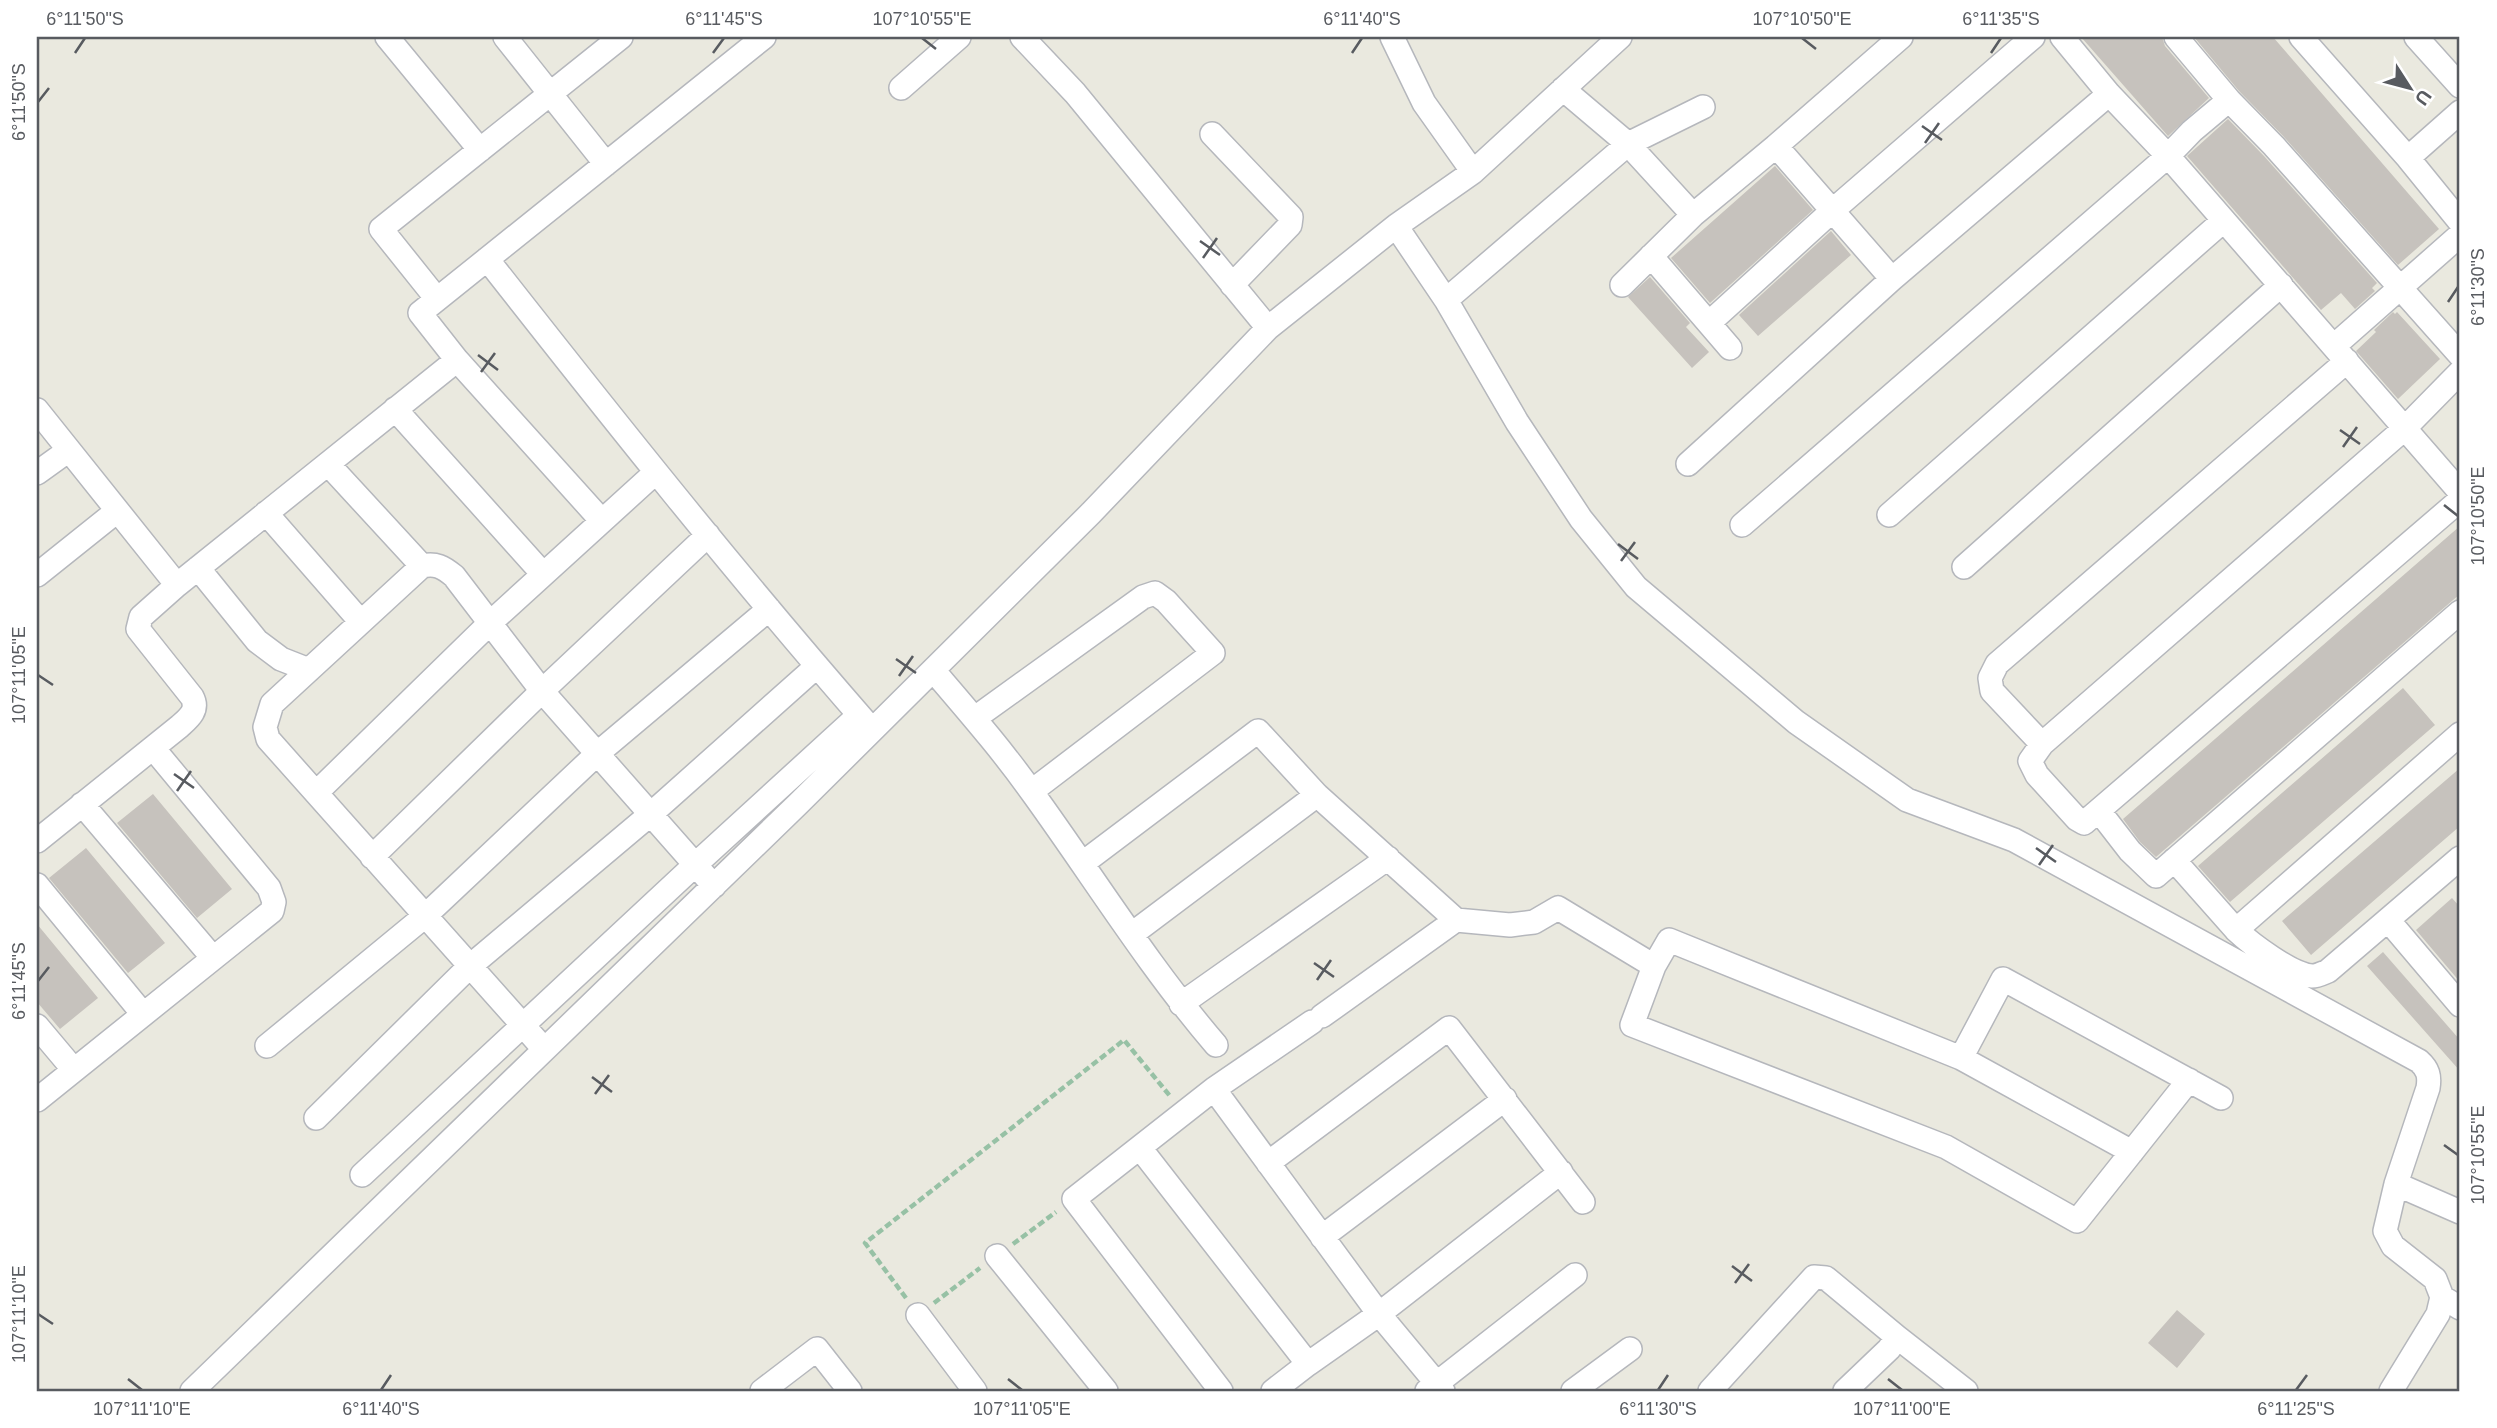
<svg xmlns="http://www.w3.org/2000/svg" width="2497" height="1428" font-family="Arial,sans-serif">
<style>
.building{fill:#c6c2bd}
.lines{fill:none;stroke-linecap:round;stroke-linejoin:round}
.minor-casing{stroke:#b5b7bc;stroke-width:26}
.path{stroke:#97c1a5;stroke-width:4.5;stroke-dasharray:7 3.5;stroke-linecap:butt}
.minor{stroke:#fff;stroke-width:23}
.ticks{fill:none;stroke:#585b60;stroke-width:2.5}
.neatline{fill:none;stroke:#585b60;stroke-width:2.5}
.ticks-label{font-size:18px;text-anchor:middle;fill:#585b60}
</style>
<rect width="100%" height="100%" fill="#eae9df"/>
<!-- building -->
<path class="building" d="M2081,37H2162L2165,46L2209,98L2168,136Z
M2194,37H2273L2439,229L2398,265L2284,137L2239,91Z
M2228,119L2264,156L2377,283L2372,288L2375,291L2355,309L2341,293L2321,310L2187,156Z
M1775,166L1813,210L1710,303L1671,258Z
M1831,231L1851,255L1758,336L1739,315Z
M1650,277L1690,323L1686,327L1709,352L1692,368L1628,297Z
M2393,312L2395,314L2397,312L2440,359L2398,399L2356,351L2376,332L2374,330Z
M2460,526V594L2156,857L2140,842L2123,819Z
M2403,688L2435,725L2230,902L2198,866Z
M2460,768V826L2311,955L2282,921Z
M153,794L232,889L197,918L117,823Z
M86,848L165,943L128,973L49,878Z
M2452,898L2460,907V982L2416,930Z
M37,924L98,998L60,1029L37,1002Z
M2383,952L2460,1040V1071L2367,966Z
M2177,1310L2205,1334L2177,1368L2148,1343Z"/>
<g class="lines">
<!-- minor casing -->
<g class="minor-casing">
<path id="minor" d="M387,37L480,150
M505,37L606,164
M1022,37L1075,93L1268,328
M1392,37L1424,103L1473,172
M2062,37L2109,94L2168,156L2460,492
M2176,37L2229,100
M2301,37L2408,158L2460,222
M2416,37L2460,86
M901,88L959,37
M1563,89L1628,144L1693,215
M1212,134L1291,217L1290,225L1232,285
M1776,146L1892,279
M2408,158L2460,112
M1396,226L1446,300L1517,422L1581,519L1636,587L1796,722L1907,800L2014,840L2419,1061C2428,1069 2430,1076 2428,1088L2396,1184L2385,1231L2393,1246L2435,1279L2442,1297L2438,1314L2391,1391
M1651,256L1730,348
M487,259C611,417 736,574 868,725
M1622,285L1693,215L1776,146L1901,37
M437,299L381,229L621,37
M1446,300L1628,144L1703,107
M1709,323L1832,211L2033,37
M2334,346L2460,235
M457,360L602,521
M2460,372L2404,429L2042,744L2030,761L2037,775L2077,819L2084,823L2460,500
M395,409L543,574
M37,410L177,585L457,360L420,313L764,37
M328,464L422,566
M1688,464L1892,279L2109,94
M37,473L69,450
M266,513L361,622
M1889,515L2223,221
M1742,525L2168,156L2192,131L2229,100L2274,146L2460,355
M1964,567L2281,285
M198,568L257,641L281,659L309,670
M37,575L117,511
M933,670C968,711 1003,751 1034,795C1094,878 1149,967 1216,1045
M975,718L1143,597L1155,593L1166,601L1213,653L1032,791
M2042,744L1992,691L1990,678L1997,664L2347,361
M316,793L490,623L656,472
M82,804L213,958
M2099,811L2130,851L2156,876L2460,612
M37,841L180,726C189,718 199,710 192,697L138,629L141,617L177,585
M372,857L542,691L708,535
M2174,860L2236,930L2460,734
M1083,863L1258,731L1317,795L1456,920L1322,1016
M37,885L143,1014
M1456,920L1510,925L1534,922L1558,908L1654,966
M2388,920L2460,1005
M2236,930C2251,944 2292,975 2312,976C2318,976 2323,973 2328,971L2460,858
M1132,934L1317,795
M1181,1004L1388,858
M37,1026L74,1070
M267,1046L425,916L598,753L769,609
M544,1049L268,739L265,727L272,704L422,566C436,563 443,567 454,576L542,691L714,886
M1961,1058L2003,979L2221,1098
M1214,1089L1379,1314L1561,1172
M37,1100L272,911L274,902L269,888L153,748
M316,1118L469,967L652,813L817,666
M1140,1148L1308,1364
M2132,1152L1961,1058L1669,940L1654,966L1632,1025L1946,1147L2077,1221L2189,1080
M1268,1163L1449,1028L1583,1202
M362,1175L696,864L859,715
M2396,1184L2460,1212
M1322,1237L1505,1099
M997,1256L1106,1391
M2442,1297L2460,1308
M918,1315L975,1391
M192,1391L798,804L1091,513L1268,328L1396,226L1473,172L1620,37
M762,1391L817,1349L850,1391
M1221,1391L1074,1199L1214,1089L1312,1022
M1273,1391L1308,1364L1379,1314L1443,1391
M1427,1391L1575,1275
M1573,1391L1630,1349
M1710,1391L1814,1277L1826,1278L1897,1337
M1845,1391L1889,1349L1897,1337L1966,1391"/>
</g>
<!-- path -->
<path class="path" d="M1013,1244L1056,1212
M906,1298L865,1243L1124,1040L1170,1096
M934,1303L980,1268"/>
<!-- minor -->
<use href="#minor" class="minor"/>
</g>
<!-- ticks -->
<path class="ticks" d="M922,38L936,49M1802,38L1816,49M75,53L85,38M713,53L724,38M1352,53L1362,38M1991,53L2001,38M38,102L49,88M1922,126L1942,140M1925,143L1939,123M1200,241L1220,255M1203,258L1217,238M2448,302L2458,287M478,355L498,370M481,372L495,353M2340,430L2360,444M2343,447L2357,427M2444,505L2458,516M1618,544L1638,559M1621,561L1635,542M896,659L916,673M38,675L53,685M899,676L913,656M174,774L194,788M177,791L191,771M2036,848L2056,862M2039,865L2053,845M1314,963L1334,977M1317,980L1331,960M38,981L49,967M592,1077L612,1092M595,1094L609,1075M2444,1145L2458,1155M1732,1266L1752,1281M1735,1283L1749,1264M38,1314L53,1324M128,1379L142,1390M1008,1379L1022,1390M1888,1379L1902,1390M381,1390L391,1375M1658,1390L1668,1375M2296,1390L2307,1375"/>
<!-- border -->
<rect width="2497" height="1428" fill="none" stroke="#ffffff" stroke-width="77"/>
<!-- north arrow -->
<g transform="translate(2410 88) rotate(126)" stroke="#ffffff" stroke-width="5" paint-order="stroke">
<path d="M0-5L12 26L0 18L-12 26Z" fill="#585b60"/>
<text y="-10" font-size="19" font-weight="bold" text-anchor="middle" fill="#585b60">U</text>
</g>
<rect x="38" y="38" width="2420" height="1352" class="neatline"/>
<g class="ticks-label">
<text x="85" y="25">6°11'50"S</text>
<text x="724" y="25">6°11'45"S</text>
<text x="922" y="25">107°10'55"E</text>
<text x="1362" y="25">6°11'40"S</text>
<text x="1802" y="25">107°10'50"E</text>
<text x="2001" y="25">6°11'35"S</text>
<text transform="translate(19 102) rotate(-90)" y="6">6°11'50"S</text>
<text transform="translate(2478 287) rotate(-90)" y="6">6°11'30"S</text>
<text transform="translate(2478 516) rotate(-90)" y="6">107°10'50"E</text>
<text transform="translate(19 675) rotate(-90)" y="6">107°11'05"E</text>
<text transform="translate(19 981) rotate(-90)" y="6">6°11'45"S</text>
<text transform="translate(2478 1155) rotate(-90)" y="6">107°10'55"E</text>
<text transform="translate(19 1314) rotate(-90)" y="6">107°11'10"E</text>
<text x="142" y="1415">107°11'10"E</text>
<text x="381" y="1415">6°11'40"S</text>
<text x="1022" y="1415">107°11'05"E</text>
<text x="1658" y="1415">6°11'30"S</text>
<text x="1902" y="1415">107°11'00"E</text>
<text x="2296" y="1415">6°11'25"S</text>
</g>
</svg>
